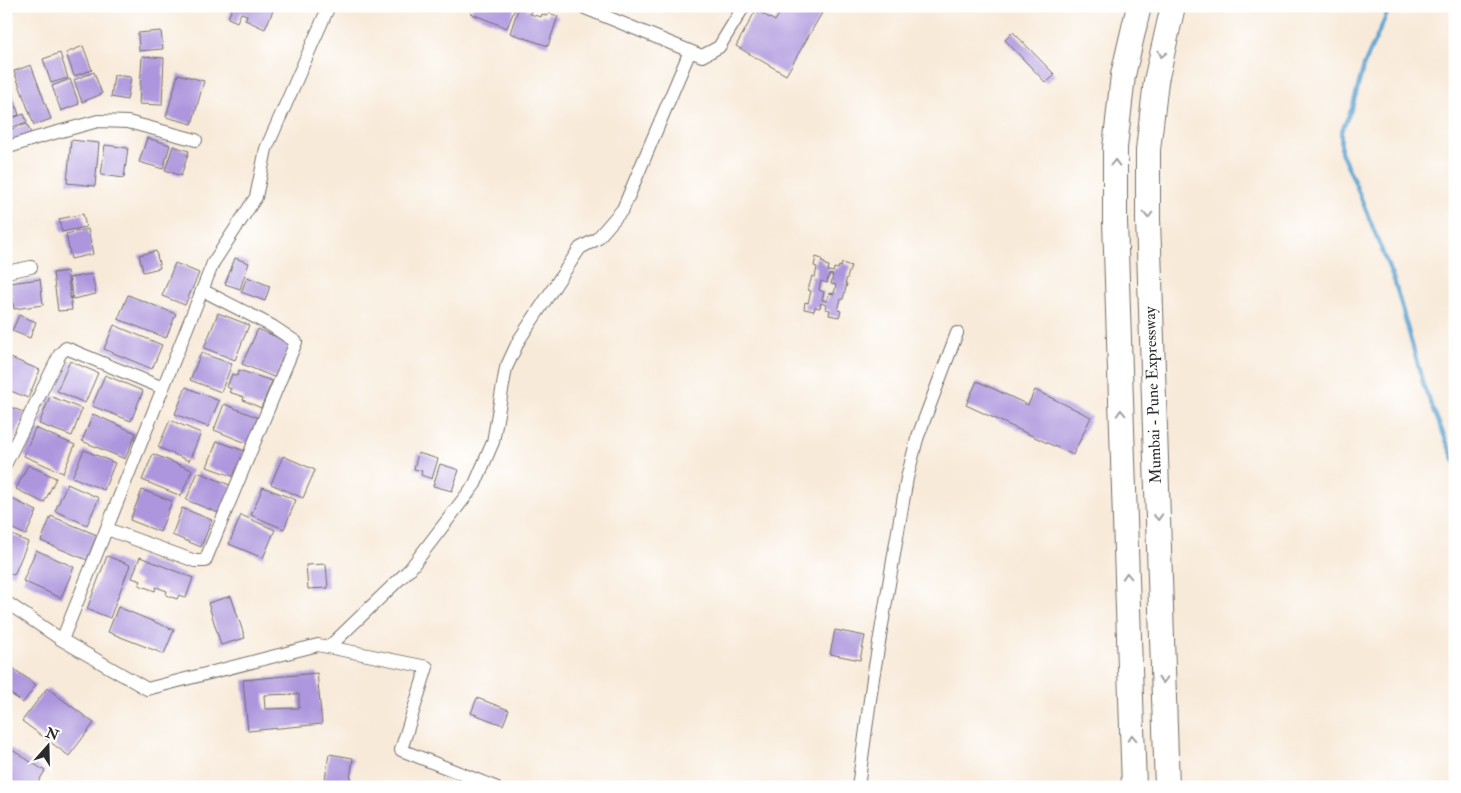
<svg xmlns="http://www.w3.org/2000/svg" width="1461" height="793" font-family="'IM FELL Double Pica',serif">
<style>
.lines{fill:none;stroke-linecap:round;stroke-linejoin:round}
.stream{stroke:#57a1cf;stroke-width:4}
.building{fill:#ad96dd;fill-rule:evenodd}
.minor-casing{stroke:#736e68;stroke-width:14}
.motorway-casing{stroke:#736e68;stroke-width:26}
.minor{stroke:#fff;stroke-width:12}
.motorway{stroke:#fff;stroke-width:24}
.oneway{stroke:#a0a0a0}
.labels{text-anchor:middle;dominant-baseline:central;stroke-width:4;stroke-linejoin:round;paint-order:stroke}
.street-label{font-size:16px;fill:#2b2b2b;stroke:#fff}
</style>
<rect width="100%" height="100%" fill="#fff"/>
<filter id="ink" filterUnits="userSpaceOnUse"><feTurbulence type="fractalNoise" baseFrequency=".02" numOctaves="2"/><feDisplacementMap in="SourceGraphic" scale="10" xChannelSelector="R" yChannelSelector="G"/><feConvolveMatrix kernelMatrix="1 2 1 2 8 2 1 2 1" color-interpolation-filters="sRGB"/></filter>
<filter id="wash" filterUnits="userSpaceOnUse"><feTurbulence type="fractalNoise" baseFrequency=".0096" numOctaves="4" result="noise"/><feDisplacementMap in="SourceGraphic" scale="20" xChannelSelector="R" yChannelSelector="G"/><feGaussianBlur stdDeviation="1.12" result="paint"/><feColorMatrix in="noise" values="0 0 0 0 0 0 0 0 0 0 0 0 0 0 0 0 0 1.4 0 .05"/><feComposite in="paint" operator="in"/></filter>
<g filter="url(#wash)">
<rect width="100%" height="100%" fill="#f8ead9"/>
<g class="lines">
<!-- stream -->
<path class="stream" d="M1388,6L1387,14L1364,65L1352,108L1341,132V152L1353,178L1395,283L1424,387L1455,462
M1453,787L1455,781"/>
</g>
<g id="blocks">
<!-- building -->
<path class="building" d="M233,6H275L265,29L245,20L247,15L241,13L237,22L228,18Z
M473,6H516L507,28L470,13Z
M519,6H528L526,9L531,11L530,14L541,17L542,14L547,16L548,13L558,16L548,46L510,33Z
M784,6H826L786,75L736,46L756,10L775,21Z
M161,31L163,49L139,51L138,33Z
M1013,32L1055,75L1046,83L1005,40Z
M83,46L92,70L74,76L66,53Z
M60,53L68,78L51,83L43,59Z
M142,56L164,58L162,105L139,104Z
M31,65L51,119L34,125L14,71Z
M94,72L102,94L82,102L74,80Z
M178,74L204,81L192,124L166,117Z
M114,75L131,77L127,100L111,97Z
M70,79L79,104L61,111L52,86Z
M11,89L19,115L6,119V90Z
M24,114L27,122L6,129V120Z
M27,124L32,136L6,144V131Z
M147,138L170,145L163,169L139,162Z
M71,140L99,143L95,186L67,183Z
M105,145L128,148L124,178L101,175Z
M173,146L189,151L181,176L165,170Z
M83,214L86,227L62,232L59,219Z
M88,229L93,254L71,259L66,234Z
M156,251L160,268L143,272L139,255Z
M816,257L822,259L821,262L825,263V265L829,266L828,271L833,272L834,268L838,269L839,266L841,267L842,263L851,266L845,284H847L843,299H841L838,310L841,311L839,317L829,315L830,310L825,309L826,305L821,303L820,308L815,307L814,311L804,309L805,302L808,303L811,291L808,290L812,276L815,277L817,267L814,266ZM829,274L833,275L831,284L836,285L834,294L829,293L827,301L822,300L824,292L819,290L821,281L827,283Z
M235,258L249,263L240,289L225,284Z
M175,263L199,273L185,305L162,296Z
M67,271L72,310L58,311L53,273Z
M92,274L96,294L73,299L69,278Z
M247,277L270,286L265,301L241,292Z
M40,279L43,305L14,309L10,283Z
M128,295L176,314L166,338L118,319Z
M218,313L249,325L235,360L204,348Z
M19,315L36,322L30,338L12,331Z
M114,325L162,345L152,369L104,349Z
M258,329L291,343L276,378L242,364Z
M201,353L232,364L221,392L190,380Z
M6,356L40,370L28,398L6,389Z
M70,361L98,373L85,403L57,391Z
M239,370L272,381L261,408L243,400L244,397L229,392L231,389L227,387L232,374L237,376Z
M105,375L143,391L131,421L92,406Z
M977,381L1028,405L1035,390L1091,417L1073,455L966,405Z
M186,387L219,401L208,427L175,414Z
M50,396L82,409L72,436L39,424Z
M224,404L259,418L249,444L214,430Z
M6,405L25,413L12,443L6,441Z
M93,414L136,433L125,459L82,441Z
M170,420L201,433L189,461L158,447Z
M35,428L75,445L63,473L24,456Z
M217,441L245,451L235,477L207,467Z
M84,450L115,463L104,490L72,477Z
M418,453L438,459L432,479L421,475L422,471L414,469Z
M153,454L192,470L181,496L142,480Z
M283,456L315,470L303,498L271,484Z
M440,464L459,470L452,491L433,486Z
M28,465L56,478L44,503L16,489Z
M198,472L232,486L221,514L186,500Z
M67,484L99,498L87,525L55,511Z
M263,487L296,500L284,529L251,515Z
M142,490L172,501L160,532L130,520Z
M8,497L37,511L26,535L6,526V500Z
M182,508L212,520L201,547L172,535Z
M241,515L275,530L263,558L229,544Z
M51,516L97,535L87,560L41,541Z
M6,532L28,542L14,575L6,572Z
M36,550L74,567L61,598L23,581Z
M107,556L130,565L110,618L87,609Z
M140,557L193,578L186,598L179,595L177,599L166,595L167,591L156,587L155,591L139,585L141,581L132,578Z
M326,564L328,588L308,589L306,565Z
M231,596L245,638L221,645L208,603Z
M118,607L174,630L164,654L108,632Z
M835,630L865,636L860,660L830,654Z
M6,663L36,685L23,703L6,690Z
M317,673L322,724L248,731L243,680ZM299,694V708L265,709L264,695Z
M47,688L94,723L69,756L22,721Z
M477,698L509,710L503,725L471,713Z
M6,746L45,771L35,787H6Z
M329,754L353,758L349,787L324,786Z"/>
</g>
</g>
<g filter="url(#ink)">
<use href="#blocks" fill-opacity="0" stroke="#736e68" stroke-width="1"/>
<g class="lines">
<!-- minor casing -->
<g class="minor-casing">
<path id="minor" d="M580,6L702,56L719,47L744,6
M6,148L36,138L98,121L128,122L196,140
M6,272L31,267
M6,463L60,354L66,348L163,388
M107,529L195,561H205L296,342L272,326L202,290
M6,602L62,640L147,689L318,645L427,667L401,750L495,787
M62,640L213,263L256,197L266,149L329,6
M329,647L410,569L475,484L493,442L506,368L519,340L580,248L597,239L623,209L690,51
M858,787L873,678L907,478L917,439L957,333"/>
</g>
<!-- motorway casing -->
<g class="motorway-casing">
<path id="motorway" d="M1134,787L1115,221V148L1123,75L1139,6
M1167,787L1148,220V150L1156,81L1173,6"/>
</g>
<!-- minor -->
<use href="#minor" class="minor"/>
<!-- motorway -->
<use href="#motorway" class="motorway"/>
</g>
<!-- one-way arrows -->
<defs><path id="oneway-chevron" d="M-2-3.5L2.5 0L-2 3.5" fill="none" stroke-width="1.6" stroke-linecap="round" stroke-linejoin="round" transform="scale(1.25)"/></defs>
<g class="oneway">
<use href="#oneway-chevron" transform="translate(1162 54) rotate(103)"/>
<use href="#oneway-chevron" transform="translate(1115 163) rotate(-89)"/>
<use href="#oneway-chevron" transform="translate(1148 215) rotate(90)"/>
<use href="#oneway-chevron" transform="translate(1121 413) rotate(-92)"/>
<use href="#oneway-chevron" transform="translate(1158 517) rotate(88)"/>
<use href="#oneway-chevron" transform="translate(1127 576) rotate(-92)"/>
<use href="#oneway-chevron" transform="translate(1163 680) rotate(88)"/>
<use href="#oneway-chevron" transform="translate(1132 738) rotate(-92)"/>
</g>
</g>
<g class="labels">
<!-- street labels -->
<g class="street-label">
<text transform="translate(1153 395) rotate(-92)">Mumbai - Pune Expressway</text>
</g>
</g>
<!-- margin -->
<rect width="1461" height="793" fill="none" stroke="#fff" stroke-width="25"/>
<!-- north arrow -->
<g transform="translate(48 746) rotate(20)" stroke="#ffffff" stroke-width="4" paint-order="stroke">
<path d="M0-4L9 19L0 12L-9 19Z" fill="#2b2b2b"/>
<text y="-8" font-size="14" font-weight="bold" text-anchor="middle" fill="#2b2b2b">N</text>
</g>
</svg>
